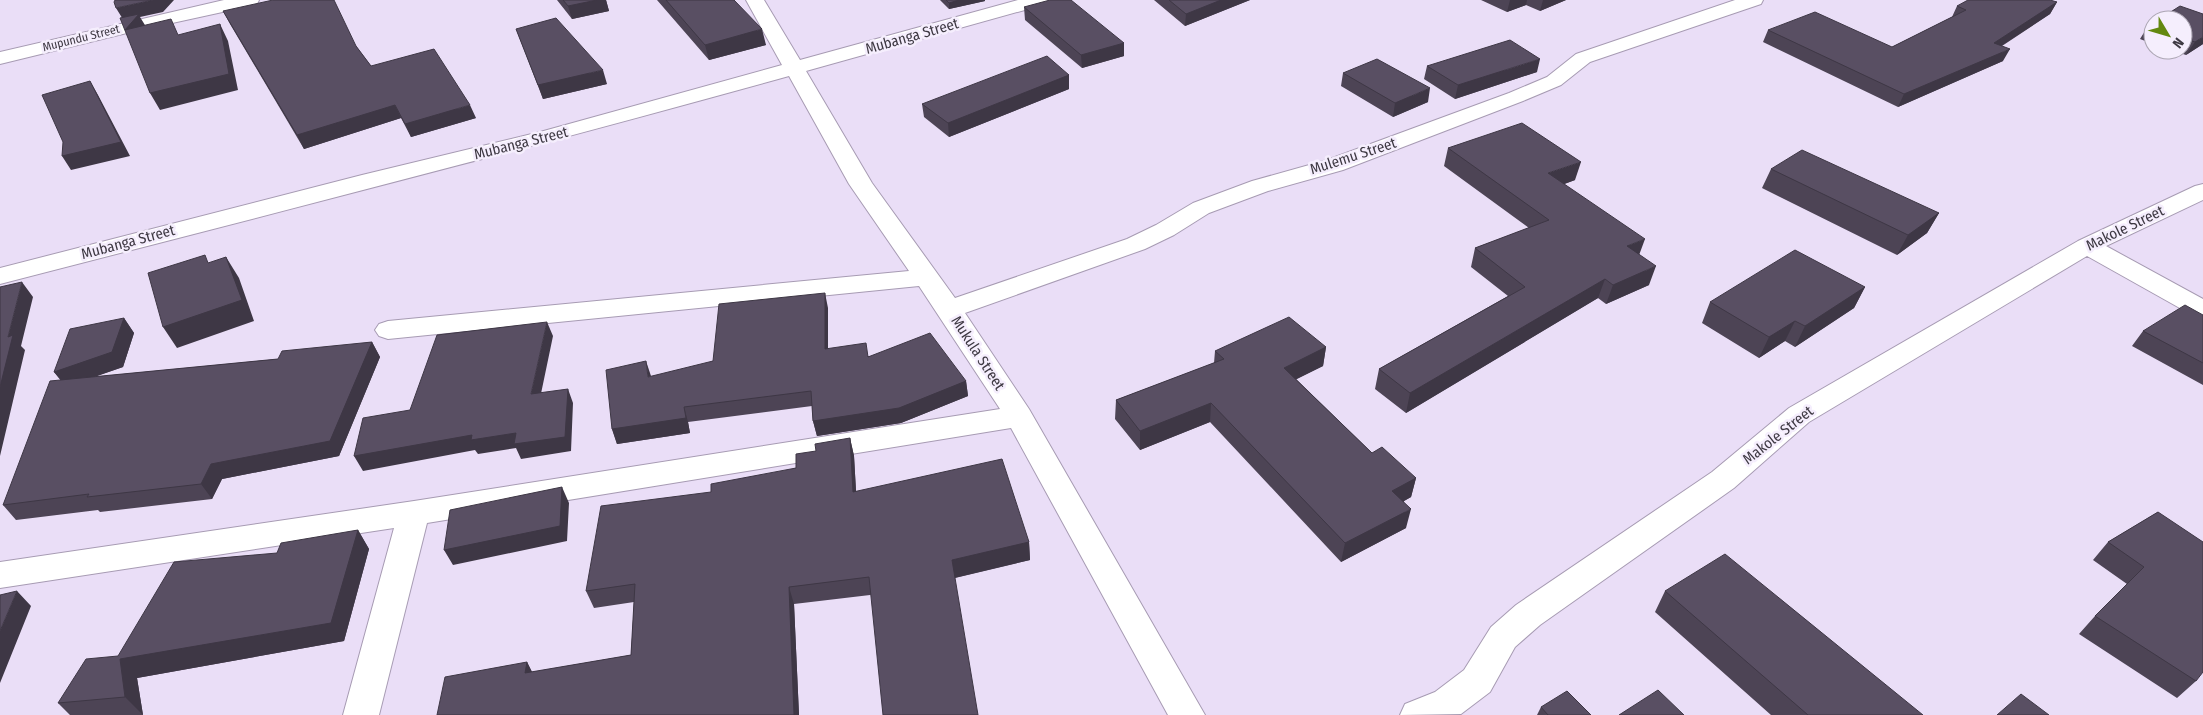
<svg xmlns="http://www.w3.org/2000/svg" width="2203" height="715" font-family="'Fira Sans Condensed',sans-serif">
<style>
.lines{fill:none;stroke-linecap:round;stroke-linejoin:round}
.minor-casing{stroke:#a79bb3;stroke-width:2}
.minor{fill:#fff;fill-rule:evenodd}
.wall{fill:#4d4455}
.shaded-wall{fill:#3e3745}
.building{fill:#594f63;stroke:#3e3745}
.labels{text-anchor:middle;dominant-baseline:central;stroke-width:5;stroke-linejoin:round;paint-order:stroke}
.far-street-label{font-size:12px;fill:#3e3943;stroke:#f5eefd}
.street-label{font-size:15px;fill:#3e3943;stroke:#f5eefd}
</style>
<rect width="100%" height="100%" fill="#eadef7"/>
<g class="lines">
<!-- minor casing -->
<g class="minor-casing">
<path id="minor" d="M224,0H259L257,4L250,6L131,32L0,64V52Z
M746,0H764L800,60L1018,0H1048L1046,4L806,71L872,183L955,298L1127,239L1156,225L1193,203L1252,181L1327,160L1509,93L1547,77L1576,54L1735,0H1763L1761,4L1590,62L1561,85L1523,101L1343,170L1268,191L1209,213L1174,235L1145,249L965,313L1029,409L1205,715H1168L1011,428L427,523L379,715H343L394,528L0,588V562L414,501L1000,409L919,286L388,339L379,336L375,330L379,324L388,321L909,271L849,184L789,76C527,149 263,216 0,284V268L362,175L540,132L782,65Z
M2203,184V200L2106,246L2203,299V318L2194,316L2087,256L1809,422L1734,488L1540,625L1515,647L1490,692L1461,714L1400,715L1405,704L1435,692L1464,670L1491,627L1516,605L1712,472L1789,408L2078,241L2195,186Z"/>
</g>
<!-- minor -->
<use href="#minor" class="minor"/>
</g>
<!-- wall -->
<path class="wall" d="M557,0H606L609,11L572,19Z
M657,0H734L766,45L709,60Z
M940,0H985V1L949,9Z
M1154,0H1250L1185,26Z
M1481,0H1566L1540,11L1526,5L1507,12Z
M2057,2L2050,14L2002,46L2003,61L1898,107L1763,42L1768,30L1892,47L1952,17L1957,6Z
M1024,7L1124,43V56L1082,68L1025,20Z
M223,11L356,46L371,66L476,118L411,137L401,118L304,149L230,24Z
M2183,20L2203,44L2186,55L2171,50H2183Z
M2153,23V44L2140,39L2148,26Z
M516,29L607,84L543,99Z
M1427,66L1537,72L1455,99L1424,79Z
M1343,73L1428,102L1393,117L1341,86Z
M1069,75V89L949,137L924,117L922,104Z
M1448,148L1575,180L1564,184L1639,254L1649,285L1606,304L1598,298L1406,413L1375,389L1379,369L1508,296L1471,267L1475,248L1529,228L1444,166Z
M1771,169L1939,213L1927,233L1897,255L1762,188Z
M1865,287L1854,308L1795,347L1785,341L1759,358L1702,323L1710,302Z
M828,308V349L868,356L966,381L968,396L901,423L817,436L813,421L812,406L688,422L690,433L617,444L612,429L713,361Z
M2203,315V385L2132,346L2143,331Z
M124,318L134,333L123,367L93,377L278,359L372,342L380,357L339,456L222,479L212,499L100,512L98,510L16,520L3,505L61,380L54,372Z
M1326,347L1323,366L1296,379L1372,453L1416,478L1411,497L1404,501L1406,528L1341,562L1210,422L1140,450L1115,419L1116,400L1214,363L1215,351Z
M850,438L854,456L856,491L1029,542L1030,560L955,578L870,595L794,604L799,715H437L527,662L532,672L631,655L634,602L594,608L586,591L711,492L796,468L816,451Z
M2158,512L2196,681L2177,698L2079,634L2095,616L2127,584L2093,560L2108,542Z
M358,530L369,549L344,641L137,678L143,715H70L58,703L118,656L277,553Z
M1665,591L1923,715H1771L1655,612Z
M1541,707L1591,715H1537Z"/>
<!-- shaded-wall -->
<path class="shaded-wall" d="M153,0H174L163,12L140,17L148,30H125L124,21L116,8Z
M597,0H606L609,11L572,19L568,6Z
M959,0H985V1L949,9V3Z
M1221,0H1250L1185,26L1186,14Z
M1510,0H1527L1526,5L1507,12Z
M1543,0H1566L1540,11Z
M2057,2L2050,14L1987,55L1994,43Z
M220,24L228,41L238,90L160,110L150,93Z
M762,29L766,45L709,60L705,45Z
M2203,37V44L2186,55L2195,42Z
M1124,43V56L1082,68L1081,55Z
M2010,49L2003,61L1898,107L1904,94Z
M1540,59L1537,72L1455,99L1458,85Z
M603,70L607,84L543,99L538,85Z
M1069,75V89L949,137L948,123Z
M90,81L98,95L130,156L71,170L62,156Z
M1430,88L1428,102L1393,117L1395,103Z
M395,105L401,118L304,149L297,135Z
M470,105L476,118L411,137L405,124Z
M1581,162L1575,180L1543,192L1548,173Z
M1939,213L1927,233L1897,255L1908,235Z
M1645,239L1638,258L1627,246Z
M226,257L239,278L254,321L177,348L163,327Z
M1656,266L1649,285L1606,304L1613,285Z
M1605,279L1598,298L1406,413L1410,393Z
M22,282L33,297L21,346L25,350L0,456V387L8,337Z
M1865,287L1854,308L1795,347L1805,326Z
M825,293L828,308V364L825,349Z
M124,318L134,333L123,367L66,387L54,372Z
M1795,321L1785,341L1759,358L1769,337Z
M547,322L553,336L538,408L531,394Z
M372,342L380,357L339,456L222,479L212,499L201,484L211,464Z
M1326,347L1323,366L1281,387L1284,368Z
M646,361L651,376L648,377Z
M966,381L968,396L901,423L817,436L813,421Z
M568,389L573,403L571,451L521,459L516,448L478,454L475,450L363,471L354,456Z
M1211,403L1210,422L1140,450V431Z
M684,407L688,422L690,433L617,444L612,429Z
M850,438L854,456L857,509L853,492Z
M1416,478L1411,497L1388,510L1392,491Z
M562,487L569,503L567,541L453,565L444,550Z
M1411,509L1406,528L1341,562L1345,543Z
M358,530L369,549L344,641L137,678L143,715L125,697L120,659Z
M1029,542L1030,560L954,578L952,560Z
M789,587L794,604L799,715H794Z
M17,591L31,606L0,683V631Z
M527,662L536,680L525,673Z"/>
<!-- building -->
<path class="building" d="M115,0H153L116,8L114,2Z
M273,0H334L356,46L371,66L434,49L470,105L405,124L395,105L297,135L223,11Z
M563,0H597L568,6Z
M666,0H734L762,29L705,45Z
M946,0H959L949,3Z
M1050,0H1071L1124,43L1081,55L1024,7Z
M1169,0H1221L1186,14Z
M1968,0H2050L2057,2L1994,43L2010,49L1904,94L1768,30L1815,12L1892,47L1966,10L1957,6Z
M2180,6L2203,14V37L2195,42L2183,38V20H2158Z
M139,14L125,30L171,19L178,35L220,24L229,74L150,93L120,18Z
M556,18L603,70L538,85L516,29Z
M2153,23V28L2148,26Z
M1510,40L1540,59L1458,85L1427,66Z
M1047,56L1069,75L948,123L922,104Z
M1377,59L1430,88L1395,103L1343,73Z
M90,81L121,142L62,156L63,142L42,95Z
M1522,123L1581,162L1548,173L1645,239L1627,246L1656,266L1613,285L1605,279L1410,393L1379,369L1525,287L1475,248L1549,220L1448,148Z
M1802,150L1939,213L1908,235L1771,169Z
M1795,250L1865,287L1805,326L1795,321L1769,337L1710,302Z
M205,255L208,263L226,257L242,300L163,327L148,273Z
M22,282L8,337L13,335L0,387V287Z
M825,293V349L866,343L868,357L930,333L966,381L899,408L813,421L811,391L684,407L686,418L612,429L606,370L646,361L648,377L713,361L719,304Z
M2185,305L2203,315V363L2143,331Z
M1289,317L1326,347L1284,368L1372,453L1382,447L1416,478L1392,491L1411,509L1345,543L1211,403L1140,431L1116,400L1224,359L1215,351Z
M124,318L112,352L54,372L70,329Z
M547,322L531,394L568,389L565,437L514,444L516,433L471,440L472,435L354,456L363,418L410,410L437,335Z
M372,342L330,441L211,464L201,484L87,497L89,494L3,505L50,381L278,359L282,351Z
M850,438L853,492L1002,459L1029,542L952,560L978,715H883L869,577L789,587L794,715H437L445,677L527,662L525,673L631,655L635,584L586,591L601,506L711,492V484L796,468V454L816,451L815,444Z
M562,487L560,526L444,550L450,510Z
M2158,512L2203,542V672L2196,681L2095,616L2144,567L2108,542Z
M358,530L331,623L120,659L125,697L58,703L86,659L118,656L174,562L277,553L281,543Z
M1725,554L1923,715H1808L1665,591Z
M17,591L0,631V595Z
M1658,690L1684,715H1619Z
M1567,691L1591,715H1548L1541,707Z
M2021,694L2049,715H1997Z"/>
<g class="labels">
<!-- far-street labels -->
<g class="far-street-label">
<text transform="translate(81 38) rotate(-14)">Mupundu Street</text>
</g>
<!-- street labels -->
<g class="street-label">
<text transform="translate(912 36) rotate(-16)">Mubanga Street</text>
<text transform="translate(521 143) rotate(-14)">Mubanga Street</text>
<text transform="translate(1353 156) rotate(-18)">Mulemu Street</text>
<text transform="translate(2125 228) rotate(-26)">Makole Street</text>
<text transform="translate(128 242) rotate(-15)">Mubanga Street</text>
<text transform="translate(978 353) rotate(57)">Mukula Street</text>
<text transform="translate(1778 435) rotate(-38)">Makole Street</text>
</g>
</g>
<!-- north arrow -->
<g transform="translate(2168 35) rotate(128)"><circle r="24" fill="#f5eefd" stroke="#aca6b3"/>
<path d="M0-4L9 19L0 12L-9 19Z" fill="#638810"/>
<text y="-8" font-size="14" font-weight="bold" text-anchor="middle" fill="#3e3943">N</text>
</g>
</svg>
